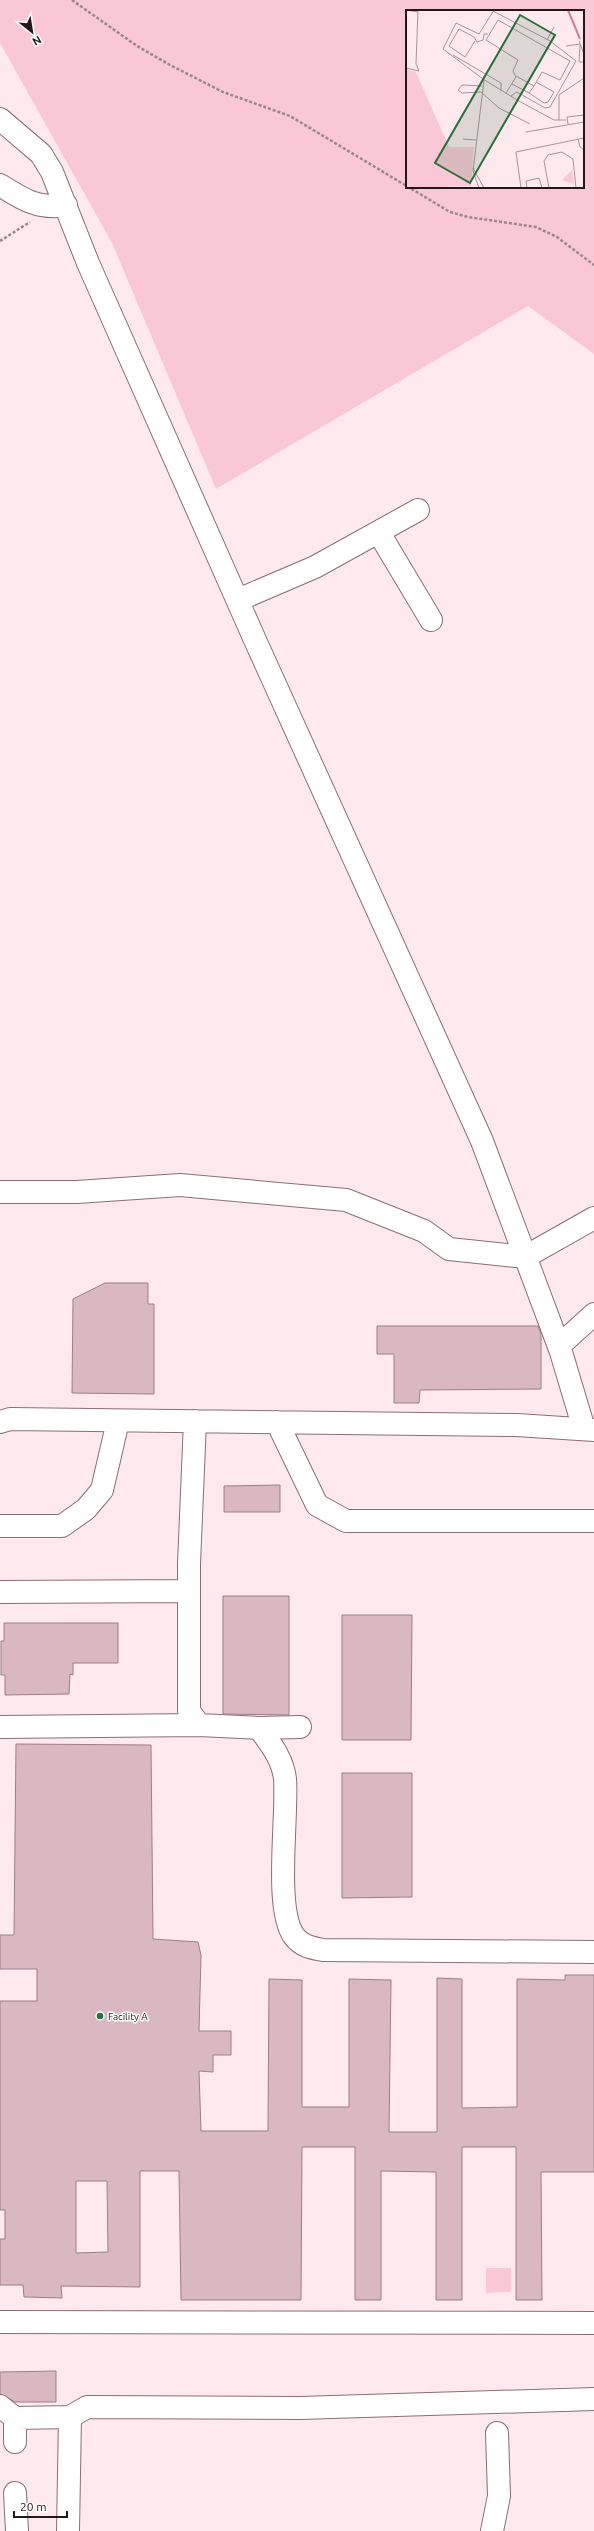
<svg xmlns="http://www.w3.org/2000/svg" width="594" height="2531" font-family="Ubuntu,sans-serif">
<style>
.green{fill:#fac7d6;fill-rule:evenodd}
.building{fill:#d9b8c2;stroke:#9c7e87;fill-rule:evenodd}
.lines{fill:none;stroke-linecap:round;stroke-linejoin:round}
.minor-casing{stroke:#8b6d76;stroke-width:24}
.path{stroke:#97878c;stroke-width:2.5;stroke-dasharray:3 2;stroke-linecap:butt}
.minor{stroke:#fff;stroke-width:22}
.poi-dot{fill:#2a6e3a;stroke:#fdfdfd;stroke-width:1.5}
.labels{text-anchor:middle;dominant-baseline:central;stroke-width:3;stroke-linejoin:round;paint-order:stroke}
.poi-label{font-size:10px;fill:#23171b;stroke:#fdfdfd;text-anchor:start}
.inset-river{fill:none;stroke:#cd829b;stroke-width:2}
.inset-road{fill:none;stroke:#a6959a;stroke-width:1}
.view{fill:#2a6e3a;fill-opacity:0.15;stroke:#2a6e3a;stroke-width:2}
.inset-edge{fill:none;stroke:#23171b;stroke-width:2}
</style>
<rect width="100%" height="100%" fill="#fee9ef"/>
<!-- green -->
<path class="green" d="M0,0H594V354L528,306L216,489L112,243L0,43ZM407,11H583V187H407Z
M486,2268H511V2292L486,2293Z"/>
<!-- building -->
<path class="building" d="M105,1283H148V1304H154V1394L72,1393L73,1299Z
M377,1326H538L541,1334V1389L420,1390L419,1403H394V1354H377Z
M280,1485V1512H224V1486Z
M223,1596H289V1715L223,1714Z
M342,1615H412L411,1740H342Z
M4,1623H118V1663H73V1675L70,1674L69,1694L5,1695V1675H1V1641H4Z
M16,1744L151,1745L153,1939L198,1942L201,1955L199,2031H231V2055H213V2072L199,2071L201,2131H268L269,1979L302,1980V2107H349V1979L391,1980L389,2132H437V1978L462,1979V2108L517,2107V1979L565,1980V1975H594V2172H541L542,2300H516V2147H462V2300H436V2172L381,2171V2300H355V2147H302L301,2300H181L179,2171H140V2287L61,2286L62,2298L24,2297L23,2285H0V2239H5V2210H0V2001H37V1969H0V1935H14ZM76,2181H107L108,2252L76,2253Z
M342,1773H412V1897L342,1898Z
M56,2371V2402H15L0,2394V2372Z"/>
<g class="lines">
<!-- minor casing -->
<g class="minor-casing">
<path id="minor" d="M0,119L41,154L52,172L88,263L255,640L482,1141L561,1352L584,1429
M0,185C22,199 39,210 66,205
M379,533L431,620
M238,600L315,567L418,510
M0,1192H77L180,1185L346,1200L424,1231L449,1249L525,1257L594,1218
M559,1346L594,1314
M195,1421L189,1564V1711L199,1725L259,1728C270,1743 283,1759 285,1779C288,1815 274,1909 294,1936C301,1946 312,1948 323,1950L594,1952
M0,1422L10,1419L517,1425L594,1430
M277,1422L317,1505L346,1521H594
M0,1526H62L86,1509L102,1490L118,1421
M0,1592L189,1591
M0,1727L199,1725
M259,1728L300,1727
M0,2322L594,2323
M0,2406L15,2418
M15,2442V2418L70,2417L87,2407L300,2408L594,2399
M15,2493L17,2531
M68,2531L70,2417
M492,2531L499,2496L497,2433"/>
</g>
<!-- path -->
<path class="path" d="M72,0L137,46L170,65L223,92L290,116L450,212L468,217L536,227L557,237L594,265
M0,241L30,222"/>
<!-- minor -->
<use href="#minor" class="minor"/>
</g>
<!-- markers -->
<circle class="poi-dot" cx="100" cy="2016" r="4"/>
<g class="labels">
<!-- poi labels -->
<g class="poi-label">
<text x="108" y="2016">Facility A</text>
</g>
</g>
<!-- overview -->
<g transform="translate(406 10)">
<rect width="178" height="178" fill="#fee9ef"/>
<path d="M0,59L10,62L43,137H68L65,176L0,178ZM166,160L168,174L156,170Z" fill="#fac7d6"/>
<path class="inset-river" d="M162,0L174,29"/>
<path class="inset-road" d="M0,0L12,2M12,0L10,54L13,61M88,0L73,24L50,13L37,39L77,69L111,90L148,110H160M87,1L144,31M141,30L148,17M69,31L59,47L43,36L53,19L68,27L71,32L77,30L78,24H82M173,31L178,44M174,35L173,52H178M160,36L174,34M47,45L95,73V81M0,58L13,61M106,74L123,83L128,76L110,66M76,76L56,75L52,80L56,83L75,82L93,98L124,114M100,83L110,67L107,61L112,50L80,30L92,10L164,51L154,70L136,62L128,76M123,83L138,93L142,92L148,82L130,72M105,86L111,82L139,98L144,97L170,51L144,31M153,110V85L178,68M162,114L161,107L178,105M120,122L178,112M57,129L70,130M172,129L174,137L178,140M67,158L78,178M73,178L67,161L78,70M115,178L110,142L178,128M121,178L120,171L133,168L136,178M143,178L138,151L142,145L156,142L167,149L170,178"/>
<path class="view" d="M114,5L149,25L64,173L29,153Z"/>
<rect width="178" height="178" class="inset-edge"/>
</g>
<!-- north arrow -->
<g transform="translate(32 32) rotate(150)" stroke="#fdfdfd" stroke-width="3" paint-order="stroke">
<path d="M0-3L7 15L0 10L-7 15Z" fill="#23171b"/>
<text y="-6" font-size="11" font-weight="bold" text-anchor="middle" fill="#23171b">N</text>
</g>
<!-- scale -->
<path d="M14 2511v6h53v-6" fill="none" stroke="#23171b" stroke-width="2"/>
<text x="20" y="2511" font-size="12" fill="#23171b" stroke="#fdfdfd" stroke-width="3" paint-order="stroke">20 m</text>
</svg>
